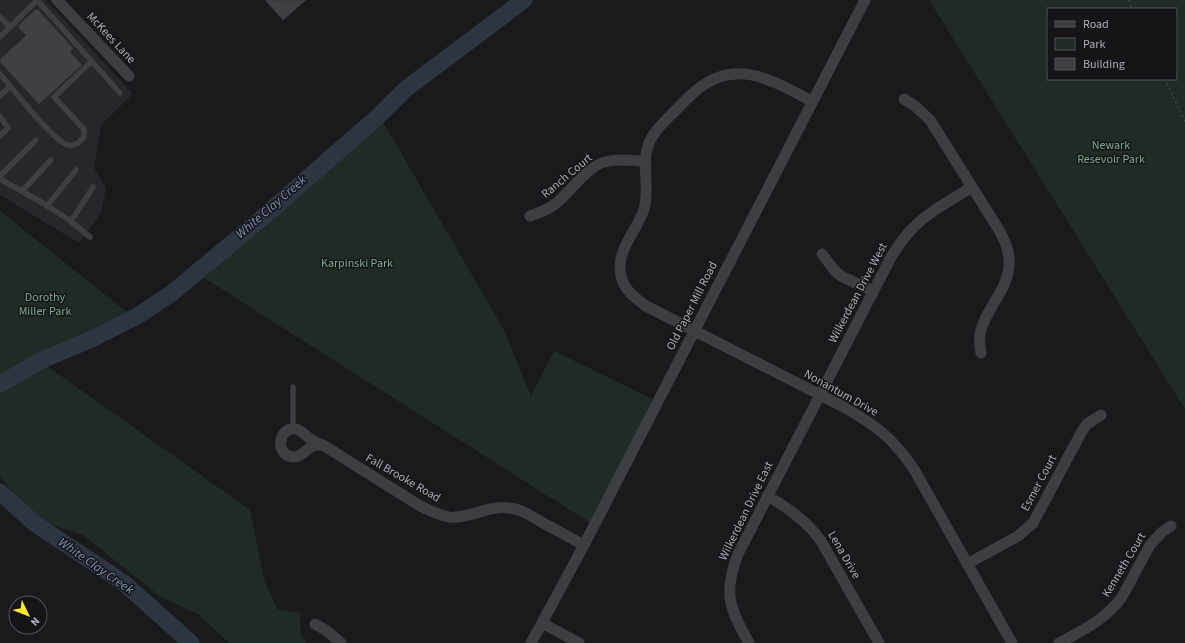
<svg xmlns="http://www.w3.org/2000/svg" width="1185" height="643" font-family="'Source Sans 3',sans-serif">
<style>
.built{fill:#27262a}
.green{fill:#212b25;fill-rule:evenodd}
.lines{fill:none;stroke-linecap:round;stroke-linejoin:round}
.river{stroke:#2e3542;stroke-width:17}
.building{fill:#403f45;stroke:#353439}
.path{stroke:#404149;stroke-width:1.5;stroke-dasharray:2 3;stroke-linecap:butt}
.service{stroke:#3d3d44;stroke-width:5.5}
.minor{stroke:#3d3d44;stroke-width:11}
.labels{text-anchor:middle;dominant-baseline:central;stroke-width:3;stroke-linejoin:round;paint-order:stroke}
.street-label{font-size:12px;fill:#acadbd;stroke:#151518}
.park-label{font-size:12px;fill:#81a98d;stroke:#151518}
.water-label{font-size:13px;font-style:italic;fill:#8192ba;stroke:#151518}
</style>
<rect width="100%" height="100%" fill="#1a1a1d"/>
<!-- built -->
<path class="built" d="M0,0H46L133,94L101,125L94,168L106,188L101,213L79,243L0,195Z"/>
<!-- green -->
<path class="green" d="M929,0H1185V409ZM1048,9H1176V79H1048Z
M383,122L504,330L531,396L554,351L653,399L592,524L203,277L281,203L304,183L340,159L363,140L376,126Z
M0,211L127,312L41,356L0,379Z
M47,366L250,510L264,580L277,609L300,613L301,635L306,643H229L198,614L161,597L83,535L40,521L0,477V389Z"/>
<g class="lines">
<!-- river -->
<path class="river" d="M0,384L42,360L92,339L139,315L172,293L262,218L373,121L407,88L524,0
M0,492L34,523L124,583L191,643"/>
</g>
<!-- building -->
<path class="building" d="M265,0H306L283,20Z
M35,10H38L73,48L70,52L82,65L39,104L0,62V60L26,35L19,28V25Z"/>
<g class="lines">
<!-- path -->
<path class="path" d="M1129,0L1132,9
M1165,79L1185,122"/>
<!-- service -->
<path class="service" d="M37,0L120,93
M0,17L10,27L37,0
M0,37L10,27
M0,74C12,88 53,141 68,145C75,147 80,142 84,137V129L54,97L91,62
M0,96L10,86
M0,116L8,128L0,136
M0,176L36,140
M0,179L41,202L69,220L74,217L93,187
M22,191L51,160
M47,206L76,170
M69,220L90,237
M293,429V387"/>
<!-- minor -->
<path class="minor" d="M57,0L129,76
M904,99L915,106L930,120L999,230C1004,240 1009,249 1009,260C1011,288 985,308 980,334C979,341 980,347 981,353
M812,101C774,82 738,57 698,89C690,95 683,103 676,110C665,121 651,133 647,149C642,168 650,189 644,209C637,231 615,251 621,276C624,290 635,298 646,306L840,405C874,424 893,437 915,471L1012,643
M530,216C539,213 548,210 555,204C570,193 587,166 605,162C617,158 633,161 645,161
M822,254L835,271L841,276L873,291
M323,445C319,445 314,445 311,447C304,451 301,458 292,457C274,454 279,426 296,429C303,431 306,437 312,440C315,442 319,444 323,445L420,506C429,510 438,515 449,517C470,519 488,505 509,508C522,509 533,517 543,523C557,530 570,538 584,545
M767,496C789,508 807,521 821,541L879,643
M967,564L1018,536L1033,523L1082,431L1087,424L1101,415
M542,623L579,643
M315,624L327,631L341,643
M531,643L584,545L865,0
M749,643C729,608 723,593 738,554L891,257C897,248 903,238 911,230C928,212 951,200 972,187
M1059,643C1083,630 1105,620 1122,597L1150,545L1162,532L1171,526"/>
</g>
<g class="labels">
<!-- street labels -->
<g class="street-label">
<text transform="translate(111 38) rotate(47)">McKees Lane</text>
<text transform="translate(567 176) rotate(-40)">Ranch Court</text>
<text transform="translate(858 293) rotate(-62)">Wilkerdean Drive West</text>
<text transform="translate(692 306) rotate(-63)">Old Paper Mill Road</text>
<text transform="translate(841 393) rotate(29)">Nonantum Drive</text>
<text transform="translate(403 478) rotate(30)">Fall Brooke Road</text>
<text transform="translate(1039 483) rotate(-62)">Esmer Court</text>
<text transform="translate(746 511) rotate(-64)">Wilkerdean Drive East</text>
<text transform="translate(844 555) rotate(60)">Lena Drive</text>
<text transform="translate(1124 565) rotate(-59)">Kenneth Court</text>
</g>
<!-- park labels -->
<g class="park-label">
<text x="1111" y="145">Newark<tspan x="1111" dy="14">Resevoir Park</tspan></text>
<text x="357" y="263">Karpinski Park</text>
<text x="45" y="297">Dorothy<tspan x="45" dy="14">Miller Park</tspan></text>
</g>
<!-- water labels -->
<g class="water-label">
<text transform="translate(271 207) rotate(-41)">White Clay Creek</text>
<text transform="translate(96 566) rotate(35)">White Clay Creek</text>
</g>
</g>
<!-- legend -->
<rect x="1047" y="8" width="130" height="72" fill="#151518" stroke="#51525a"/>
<rect x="1055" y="21" width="20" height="6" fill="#3d3d44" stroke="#51525a"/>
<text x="1083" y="28" font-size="12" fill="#acadbd">Road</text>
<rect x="1055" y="38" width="20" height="12" fill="#212b25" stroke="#51525a"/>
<text x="1083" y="48" font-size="12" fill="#acadbd">Park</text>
<rect x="1055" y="58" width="20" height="12" fill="#403f45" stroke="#51525a"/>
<text x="1083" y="68" font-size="12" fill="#acadbd">Building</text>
<!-- north arrow -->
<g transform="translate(28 615) rotate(133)"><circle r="19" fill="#151518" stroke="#51525a"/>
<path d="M0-3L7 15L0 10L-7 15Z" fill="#ffe92f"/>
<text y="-6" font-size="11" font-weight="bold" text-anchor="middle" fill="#acadbd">N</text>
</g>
</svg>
